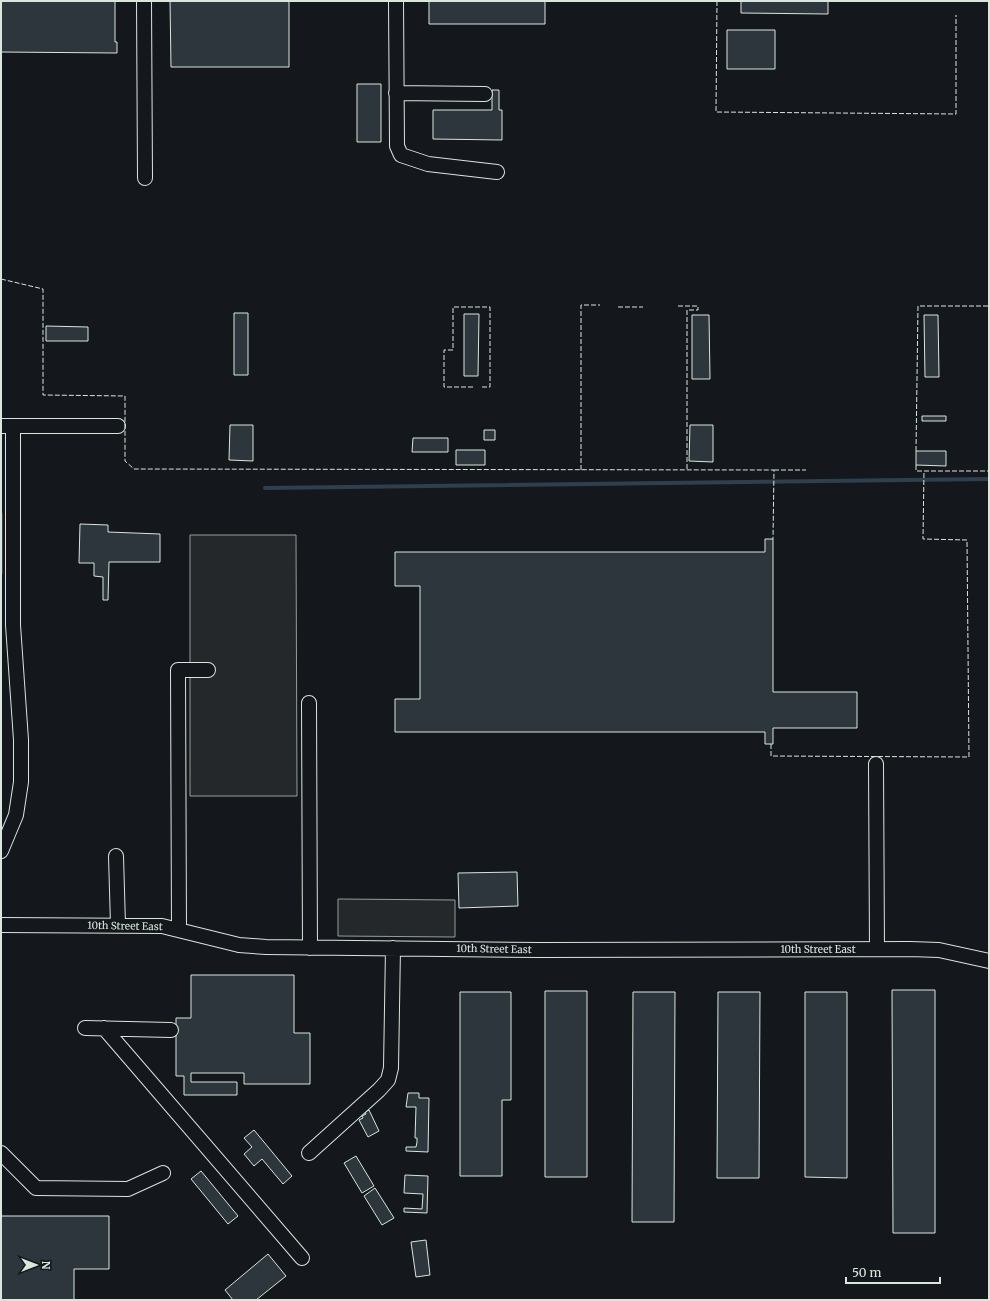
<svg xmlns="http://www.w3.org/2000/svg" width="990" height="1301" font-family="Merriweather,serif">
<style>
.parking{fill:#24282b;stroke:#939e99}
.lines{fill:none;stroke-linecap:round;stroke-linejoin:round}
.stream{stroke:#2f3f4d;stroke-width:4}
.building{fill:#2c363c;stroke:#d8e6dc}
.minor-casing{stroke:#d8e6dc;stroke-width:16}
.minor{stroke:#14181c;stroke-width:14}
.fence{stroke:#d8e6dc;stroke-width:1;stroke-dasharray:5 2;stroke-linecap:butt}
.labels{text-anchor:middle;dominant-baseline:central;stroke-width:3;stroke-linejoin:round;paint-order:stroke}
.street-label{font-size:10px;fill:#d8e6dc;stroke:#14181c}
</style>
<rect width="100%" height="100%" fill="#14181c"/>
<!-- parking -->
<path class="parking" d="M190,535H296L297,796H190Z
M338,899L455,900V937L338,936Z"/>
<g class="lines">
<!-- stream -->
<path class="stream" d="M265,488L989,479
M1,514V573"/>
</g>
<!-- building -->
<path class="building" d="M1,1H115V42H117V53L1,52Z
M170,1H289V67H171Z
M429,1H545V24H429Z
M741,1H828V14L741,13Z
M727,30H775V69H727Z
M357,84H381V142H357Z
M492,90H499V110H502V140L433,139V110H492Z
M234,313H248V375H234Z
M464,314H479L478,376H464Z
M692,315H709L710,379H692Z
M924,315H938L939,377H925Z
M46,326L88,327V341H46Z
M922,416H946V421H922Z
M230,425H253V461L229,460Z
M690,425H713V462L689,461Z
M484,430H495V440H484Z
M413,438H448V452H412Z
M456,450H485V465H456Z
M916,451H946V466L916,465Z
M80,524L108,525V532L160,534V562H109L108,600H103V577L94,576V563H79Z
M765,539H773V692H857V728H773V744H765V732H395V699H420V586H395V552H765Z
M517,872L518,906L459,908L458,873Z
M191,975H294V1033H310V1084H244V1073H191V1082H237V1095H184V1076H176V1018H191Z
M892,990H935V1233H893Z
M545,991H587V1177H545Z
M460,992H511V1100H502V1176H460Z
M633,992H675L674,1222H632Z
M718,992H760L759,1178H717Z
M805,992H847V1178L805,1177Z
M408,1093H419V1098H429L428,1152L406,1151V1147H416L417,1142V1138H415L416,1107H406Z
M369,1110L379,1131L368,1137L359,1120L363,1118L362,1116L366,1114L365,1112Z
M254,1130L292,1176L283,1184L262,1159L254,1166L244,1154L252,1147L244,1138Z
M356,1156L374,1186L362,1193L344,1163Z
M201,1171L238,1216L228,1224L191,1179Z
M405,1175L428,1176L427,1213L404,1212V1208L422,1209L423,1194L404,1193Z
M375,1188L394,1218L382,1225L364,1196Z
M1,1216H109V1269H74V1300H1Z
M426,1240L430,1275L416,1277L411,1242Z
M268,1254L286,1276L256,1300H233L225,1290Z"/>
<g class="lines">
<!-- minor casing -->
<g class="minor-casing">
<path id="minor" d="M144,1L145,178
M396,1L397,146L401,155L428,164L497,172
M396,93L485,94
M1,426H118
M309,703L310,948
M876,764L877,949
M1,851L16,815L21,782V740L13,625V426
M116,856L118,925
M1,925L162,926L239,945L266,947L540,950L910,949L939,950L989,961
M179,929L178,670H208
M85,1028L171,1030
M104,1028L302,1258
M1,1153L36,1188L128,1189L163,1173
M309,1153L379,1090L388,1080L391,1068L393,948"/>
</g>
<!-- minor -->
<use href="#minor" class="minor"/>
<!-- fence -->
<path class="fence" d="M717,1L716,112L956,114V15
M1,279L43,289V395L125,396V461L134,469L774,470L773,539
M678,306H698V310H687V470
M618,307H643
M473,387H444V350H453V307H490V387H481
M916,451L918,306H989
M916,465V471H989
M581,470V305H600
M774,470H806
M771,744V756L969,757L967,540L923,539L924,471"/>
</g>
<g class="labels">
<!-- street labels -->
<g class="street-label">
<text transform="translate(125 926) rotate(1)">10th Street East</text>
<text transform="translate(494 949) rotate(1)">10th Street East</text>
<text x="818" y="949">10th Street East</text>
</g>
</g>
<!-- border -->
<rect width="990" height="1301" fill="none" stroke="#d8e6dc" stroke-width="4"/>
<!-- north arrow -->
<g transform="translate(36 1265) rotate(90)" stroke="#14181c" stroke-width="3" paint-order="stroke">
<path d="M0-3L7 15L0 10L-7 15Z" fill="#d8e6dc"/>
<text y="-6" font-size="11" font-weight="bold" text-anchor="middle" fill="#d8e6dc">N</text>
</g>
<!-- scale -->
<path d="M846 1277v6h94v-6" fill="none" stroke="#d8e6dc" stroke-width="2"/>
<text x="852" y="1277" font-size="12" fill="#d8e6dc" stroke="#14181c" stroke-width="3" paint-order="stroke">50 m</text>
</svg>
